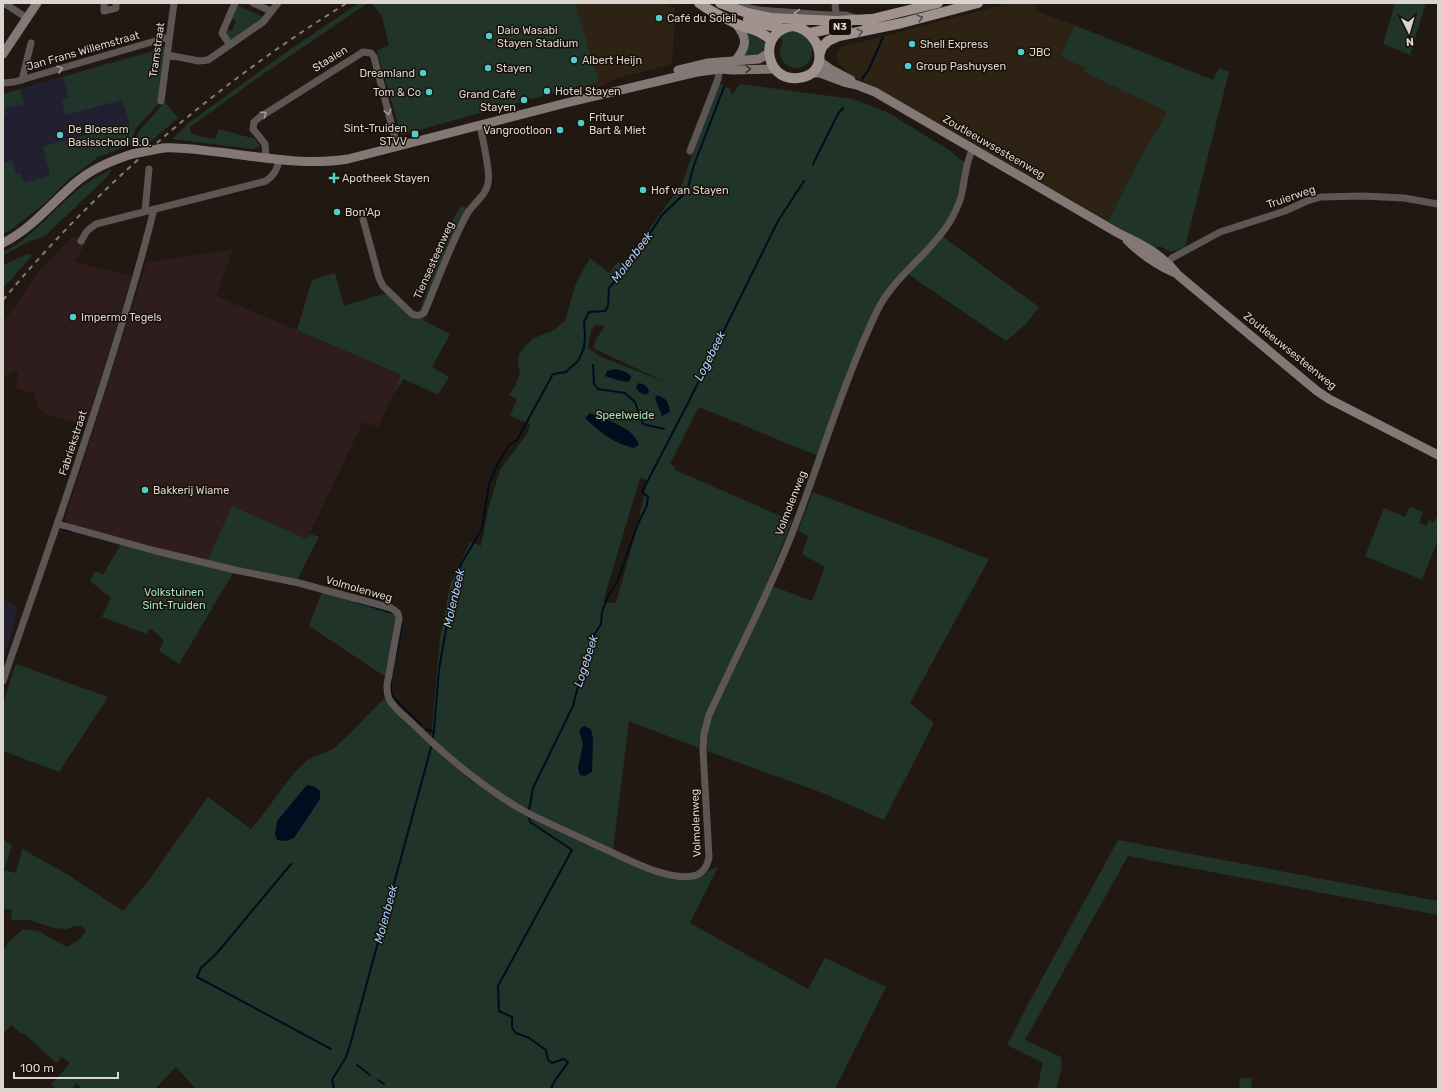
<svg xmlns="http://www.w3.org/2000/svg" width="1441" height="1092" font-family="Rubik,sans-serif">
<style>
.built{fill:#2e2214}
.industrial{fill:#2f1c1c}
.education{fill:#222030}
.green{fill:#20342a;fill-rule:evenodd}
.water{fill:#000d1f}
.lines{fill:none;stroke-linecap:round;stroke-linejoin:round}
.stream{stroke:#000d1f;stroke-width:2}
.street{stroke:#5d5655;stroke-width:7}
.secondary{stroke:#837876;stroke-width:9}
.primary{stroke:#a0938f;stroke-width:10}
.rail{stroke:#837c75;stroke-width:2;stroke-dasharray:5 5;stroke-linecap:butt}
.secondary-bridge{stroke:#837876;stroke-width:9}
.oneway{stroke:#a29c98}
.oneway2{stroke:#554b45}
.oneway3{stroke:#3d342e}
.poi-dot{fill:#52cdcd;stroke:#181008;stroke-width:1.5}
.labels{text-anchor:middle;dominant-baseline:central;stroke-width:3;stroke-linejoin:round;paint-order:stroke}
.shield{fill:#181008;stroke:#a09a93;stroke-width:1}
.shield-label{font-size:10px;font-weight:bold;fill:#dbd5cf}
.poi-label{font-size:11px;fill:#dbd5cf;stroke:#181008;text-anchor:start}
.street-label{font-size:11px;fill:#dbd5cf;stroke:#181008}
.park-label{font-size:11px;fill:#a2e2c4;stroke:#181008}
.water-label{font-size:12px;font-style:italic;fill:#a6cffc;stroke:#181008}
</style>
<rect width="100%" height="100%" fill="#211911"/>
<!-- built -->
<path class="built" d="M559,3H666L675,9L672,64L617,78L598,88L583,92Z
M1010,3H1035L1037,11L1074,25L1061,57L1086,68L1084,72L1167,112L1139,160L1108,221L850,74L839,64L836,57L838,51L842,47Z"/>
<!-- industrial -->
<path class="industrial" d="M73,237L86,243L74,262L132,276L87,424L74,422L46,414L38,407L33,393L16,388L18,372L12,371L3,379V323L41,269Z
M233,249L216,296L297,330L402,376L378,427L363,422L307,539L232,506L207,561L73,525L66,522L65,518L146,263Z"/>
<!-- education -->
<path class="education" d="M146,52L151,71L157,103L3,224V94Z
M3,600L18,606L12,633L3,659Z"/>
<!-- green -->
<path class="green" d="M359,3H368L259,77L190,127V132L198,136L215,139L219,129L255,139L260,146L253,149L172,139L190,122L285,53Z
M372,3H575L599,82L560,91L401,135L377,51L389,45L382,17Z
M1395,3H1426L1410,55L1383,44Z
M237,5L263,17L261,20L235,40L229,39L225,34L227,29L232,31L236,21L231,19Z
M1074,25L1213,80L1219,68L1229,72L1185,247L1171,252L1159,246L1154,249L1108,221L1139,160L1167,112L1084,72L1085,68L1061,57Z
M792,31C800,32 805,36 810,42C812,47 813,52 811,57C803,79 770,65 783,41L779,38L785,33Z
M747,33L759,37L765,43V50L760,55L742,57Z
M159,46L166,47L159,103L136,128L130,145L98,157L68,180L44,204L12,229L3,234V163L12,160L16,174L21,173L24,183L50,175L43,146L130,124L122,100L65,115L62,100L69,98L63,77L151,52L153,49Z
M721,84L730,89L732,95L740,84L853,99L887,112L949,150L965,163L956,201L944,228L905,272L887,288L878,305L818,456L699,407L670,464L675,467V470L792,521L763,593L708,709L701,749L629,721L613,849L531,813L489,786L452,756L431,736L440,638L450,585L470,542L481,546L488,510L500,470L528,432L530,424L510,416L517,399L509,395L515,386L520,373L518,363L519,354L532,339L554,330L565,321L576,283L590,258L609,273L618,262L624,264L682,184L703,123L719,85ZM595,325L605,326L597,338L593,348L665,382L601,357L588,348L591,330ZM640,478L647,480L638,524L616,603L603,602Z
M20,89L24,104L5,108L7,115L3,116V94Z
M165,102L178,118L150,142L134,146L138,132Z
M111,169V171L107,177L47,234L38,239L29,241L3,256V252C31,239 51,212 74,193C85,183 98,177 111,169Z
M462,205L467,209L455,232L423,320L450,334L432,367L449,377L438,395L404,379L394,393L401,375L297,330L312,280L335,273L344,306L386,293L417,318L454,217Z
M942,236L1039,307L1025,325L1006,341L908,274Z
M28,254L33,255L3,288V265Z
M813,492L989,559L910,703L934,723L884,820L825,794L707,751L708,726L713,712L772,586L812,601L825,567L802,554L808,536L798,531Z
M232,506L307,539L310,534L319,537L297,580L207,561Z
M1410,506L1423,512L1419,523L1426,526L1429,520L1434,523L1436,518L1438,519V540L1422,580L1365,556L1384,508L1405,517Z
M121,544L233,573L179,664L159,651L164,640L150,628L146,634L102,617L111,598L90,581L95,571L103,575Z
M322,591L391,613L396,616V621L386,677L309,626Z
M16,664L108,697L59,772L3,751V703Z
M384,699L423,738L470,780L523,815L546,826L662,876L684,879L699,877L705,874L710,870L718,867L690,923L808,989L825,958L886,987L835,1089H196L176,1067L155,1089H83L76,1083L72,1089L65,1088L64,1089H57L51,1085L70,1063L62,1057L56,1063L24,1033L22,1034L11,1025L5,1032L3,1030V951L10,941L23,929L38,931L67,947C75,943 81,939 86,931L82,926H75L66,929L54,928L29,920H11L12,910L3,909V839L12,846L4,870L16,873L22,849L65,873L123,911L149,880L208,797L251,829C270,808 283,783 304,763C312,756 325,754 334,748C352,733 367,715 384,699Z
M1118,840L1438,901V915L1128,856L1025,1040L1061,1057L1062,1067L1056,1089H1037L1043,1063L1007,1045L1033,995Z
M1240,1078H1252L1251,1089H1239Z"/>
<!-- water -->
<path class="water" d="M615,369L626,372L631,376L630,380L627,382L617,380L605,376L607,371Z
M639,383C644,384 648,386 649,392L646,395L639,392L636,387Z
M657,395C667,399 668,401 670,412L662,416L655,398Z
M590,413C607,421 633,426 639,445L633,448C614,443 599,432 585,418Z
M584,726L591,729L593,738L592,772L585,776L580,775L578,768L583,744L579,730Z
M307,785L315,787L320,791V799L294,838L286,841L277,840L275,834L277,821Z"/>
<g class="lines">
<!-- stream -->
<path class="stream" d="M862,79L869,69L883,37
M813,164L838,114L843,108
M593,365L594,384L598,389L625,393L635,402L643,424L664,429
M64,530L71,531
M357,602L393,613
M396,656L402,624
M391,680V692L393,697L421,725
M426,729L434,732
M433,740L439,669L447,624L461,564L482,529L489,484L498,463L509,445L517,440L553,374L566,372L578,361L584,348L585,335L584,322L589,312L605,311L608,306L609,288L631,262L662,215L687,191L694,165L724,87
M529,811L533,788L573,706L585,658L593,637L601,624L602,612L608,596L617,582L638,524L647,505L648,497L642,492L690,399L778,221L804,181
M529,817L530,822L572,850L498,986L499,1011L512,1017V1028L516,1033L529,1038L546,1050L548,1060L552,1063L564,1059L568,1062C563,1072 554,1078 551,1089
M291,864L217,953L201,968L197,977L331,1049
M357,1065L370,1075
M378,1080L384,1084
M334,1089L332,1080L346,1057L350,1045L432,744
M391,1089H392"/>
<!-- street -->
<path class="street" d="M4,3L27,18
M104,3V11L116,8V3
M253,3L271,11
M735,3L749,8L759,10L827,15H846L856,18
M835,3L836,15
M230,45L222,33L235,3
M168,55L199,61L208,60L263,22L278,3
M22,80L31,43
M3,83L14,82L169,37
M161,101L174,3
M690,151L718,79L720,65
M266,158L265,144L253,129L254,122L260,117L363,52L371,53L374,57L397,146
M145,211L149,169
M363,219L379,278L383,286L412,314C417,316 419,316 424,313C438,280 450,245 467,214C473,203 486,196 488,183C491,172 482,138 480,125
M81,241L87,231L96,224L266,181C273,176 278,168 279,160
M1165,266L1172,258L1220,232L1285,211L1307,201L1321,197L1362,196L1404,198L1438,204
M58,524L156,551L235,570L299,583L391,608C396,611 399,613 399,619L387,685C387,690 387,694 389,699C394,708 403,715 410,721C443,754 484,788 524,811C548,824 574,834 598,846C624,857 665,881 693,876C703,874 707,867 709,857L703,750L704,734L709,715C739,649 773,585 798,518C824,449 845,378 877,311C894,276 929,255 949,223C954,215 958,206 961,197C965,180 965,164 973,148
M3,681C42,568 82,456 116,343C130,298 143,254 154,209"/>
<!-- secondary -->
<path class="secondary" d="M3,54L37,3
M735,61C747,47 748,38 736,24
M819,61L830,69L851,80
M678,70L707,63L759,59L769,53
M812,73H820L844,82L857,85L875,92L1118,233C1141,244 1162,254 1178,275L1317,391L1329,399L1438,455
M163,148C181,147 199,150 218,152C261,157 305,166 348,159L566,103L697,72L720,69L733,70L775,69
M1127,240C1141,254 1157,265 1175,273
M3,243C31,229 51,204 74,184C91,169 111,161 132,154"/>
<!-- primary -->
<path class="primary" d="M699,3C710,11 722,17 735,23C746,29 763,30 771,41
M720,3L747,13L771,18L836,21L870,19
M748,19L763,24L783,29
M864,21L938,3
M794,26C823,32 831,75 798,78C764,82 757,29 794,26Z
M810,33L847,25
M820,53L822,47L828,41L839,36L902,23L978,3"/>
<!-- rail -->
<path class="rail" d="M3,300C99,184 219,82 347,3"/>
<!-- secondary-bridge -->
<path class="secondary-bridge" d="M132,154L163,148"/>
</g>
<!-- one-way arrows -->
<defs><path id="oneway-chevron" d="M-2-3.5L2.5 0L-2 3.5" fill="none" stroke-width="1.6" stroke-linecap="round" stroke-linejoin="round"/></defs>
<g class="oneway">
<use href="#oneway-chevron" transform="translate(797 13) rotate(-175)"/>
<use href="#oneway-chevron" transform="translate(60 69) rotate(-16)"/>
<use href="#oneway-chevron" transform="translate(388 112) rotate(75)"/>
<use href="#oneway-chevron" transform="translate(264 114) rotate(-34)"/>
</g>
<g class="oneway2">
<use href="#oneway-chevron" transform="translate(920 18) rotate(-15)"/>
<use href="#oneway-chevron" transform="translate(860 32) rotate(-14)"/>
</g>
<use class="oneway3" href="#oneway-chevron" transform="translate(748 69) rotate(-1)"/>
<!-- markers -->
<g class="poi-dot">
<circle cx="659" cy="18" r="4"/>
<circle cx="489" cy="36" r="4"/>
<circle cx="912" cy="44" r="4"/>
<circle cx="1021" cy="52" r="4"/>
<circle cx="574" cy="60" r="4"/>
<circle cx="908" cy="66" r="4"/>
<circle cx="488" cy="68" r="4"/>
<circle cx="423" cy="73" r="4"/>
<circle cx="547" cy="91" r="4"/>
<circle cx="429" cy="92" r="4"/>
<circle cx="524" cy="100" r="4"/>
<circle cx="581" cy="123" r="4"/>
<circle cx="560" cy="130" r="4"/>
<rect x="411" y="130" width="8" height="8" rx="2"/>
<circle cx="60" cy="135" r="4"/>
<path d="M332 172h4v4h4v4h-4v4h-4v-4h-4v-4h4z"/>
<circle cx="643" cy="190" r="4"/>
<circle cx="337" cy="212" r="4"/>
<circle cx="73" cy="317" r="4"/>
<circle cx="145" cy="490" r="4"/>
</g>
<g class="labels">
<!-- shield labels -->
<rect class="shield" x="829" y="19" width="22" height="16" rx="3"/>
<g class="shield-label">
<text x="840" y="27">N3</text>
</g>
<!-- poi labels -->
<g class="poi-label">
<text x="667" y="18">Café du Soleil</text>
<text x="497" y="30">Daio Wasabi<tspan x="497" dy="13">Stayen Stadium</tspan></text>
<text x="920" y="44">Shell Express</text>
<text x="1029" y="52">JBC</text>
<text x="582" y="60">Albert Heijn</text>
<text x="916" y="66">Group Pashuysen</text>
<text x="496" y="68">Stayen</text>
<text x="415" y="73" text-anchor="end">Dreamland</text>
<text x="555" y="91">Hotel Stayen</text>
<text x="421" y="92" text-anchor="end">Tom &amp; Co</text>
<text x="516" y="94" text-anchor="end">Grand Café<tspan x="516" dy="13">Stayen</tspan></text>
<text x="589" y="117">Frituur<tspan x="589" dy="13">Bart &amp; Miet</tspan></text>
<text x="407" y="128" text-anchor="end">Sint-Truiden<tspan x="407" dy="13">STVV</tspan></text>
<text x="68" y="129">De Bloesem<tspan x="68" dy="13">Basisschool B.O.</tspan></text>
<text x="552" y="130" text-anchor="end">Vangrootloon</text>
<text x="342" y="178">Apotheek Stayen</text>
<text x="651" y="190">Hof van Stayen</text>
<text x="345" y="212">Bon'Ap</text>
<text x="81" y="317">Impermo Tegels</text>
<text x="153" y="490">Bakkerij Wiame</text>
</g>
<!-- street labels -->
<g class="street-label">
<text transform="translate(157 50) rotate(-82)">Tramstraat</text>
<text transform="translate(83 51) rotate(-16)">Jan Frans Willemstraat</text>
<text transform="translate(330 59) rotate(-32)">Staaien</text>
<text transform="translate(994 147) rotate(30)">Zoutleeuwsesteenweg</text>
<text transform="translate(1291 197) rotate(-19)">Truierweg</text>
<text transform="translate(434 260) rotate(-66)">Tiensesteenweg</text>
<text transform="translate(1290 351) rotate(39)">Zoutleeuwsesteenweg</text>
<text transform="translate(73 443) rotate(-72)">Fabriekstraat</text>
<text transform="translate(791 503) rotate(-69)">Volmolenweg</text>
<text transform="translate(359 589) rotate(16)">Volmolenweg</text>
<text transform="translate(696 823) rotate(-92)">Volmolenweg</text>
</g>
<!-- park labels -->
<g class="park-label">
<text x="625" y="415">Speelweide</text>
<text x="174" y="592">Volkstuinen<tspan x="174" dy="13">Sint-Truiden</tspan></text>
</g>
<!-- water labels -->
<g class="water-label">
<text transform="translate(632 257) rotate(-53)">Molenbeek</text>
<text transform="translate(710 356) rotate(-63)">Logebeek</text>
<text transform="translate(454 598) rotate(-77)">Molenbeek</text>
<text transform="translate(586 661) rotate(-72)">Logebeek</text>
<text transform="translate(386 914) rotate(-75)">Molenbeek</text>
</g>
</g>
<!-- border -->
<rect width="1441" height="1092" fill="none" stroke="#dbd5cf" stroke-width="8"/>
<!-- north arrow -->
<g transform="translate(1409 32) rotate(175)" stroke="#181008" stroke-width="3" paint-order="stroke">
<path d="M0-3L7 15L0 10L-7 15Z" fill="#dbd5cf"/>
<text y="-6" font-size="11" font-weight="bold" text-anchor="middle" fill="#dbd5cf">N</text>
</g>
<!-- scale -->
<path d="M14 1072v6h104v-6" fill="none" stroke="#dbd5cf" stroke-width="2"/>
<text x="20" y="1072" font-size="12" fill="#dbd5cf" stroke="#181008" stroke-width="3" paint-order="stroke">100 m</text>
</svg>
